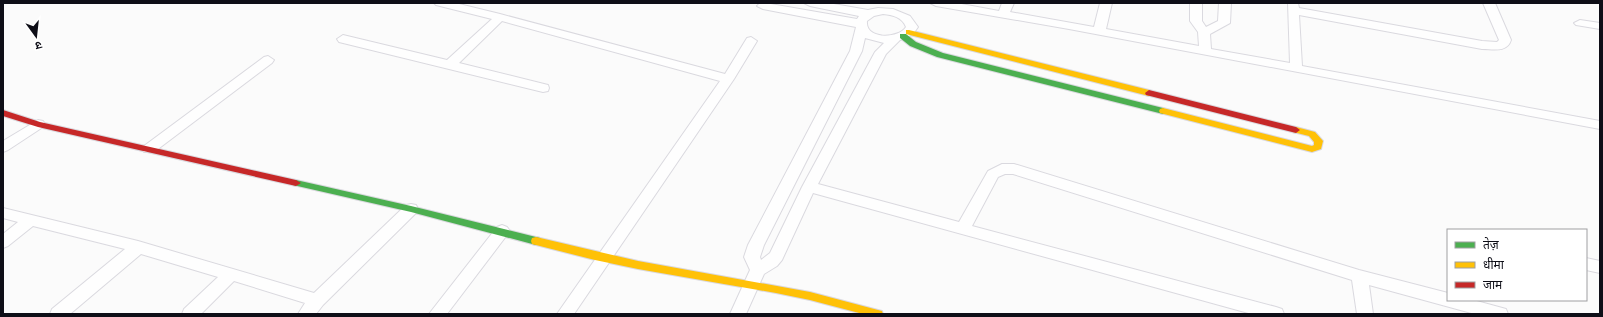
<svg xmlns="http://www.w3.org/2000/svg" width="1603" height="317" font-family="'PT Sans Narrow','Noto Sans Devanagari',sans-serif">
<style>
.lines{fill:none;stroke-linecap:round;stroke-linejoin:round}
.street-casing{stroke:#dad9df;stroke-width:2}
.fast-casing{stroke:#dad9df;stroke-width:2}
.slow-casing{stroke:#dad9df;stroke-width:2}
.jam-casing{stroke:#dad9df;stroke-width:2}
.street{fill:#fefefe;fill-rule:evenodd}
.fast{fill:#4caf50;fill-rule:evenodd}
.slow{fill:#ffc107;fill-rule:evenodd}
.jam{fill:#c62828;fill-rule:evenodd}
</style>
<rect width="100%" height="100%" fill="#fbfbfb"/>
<g class="lines">
<!-- street casing -->
<g class="street-casing">
<path id="street" d="M434,3H455L500,14L725,74L747,38L751,37L757,41L734,79L574,314H557L720,81L502,21L459,63L548,85L549,88L548,91L543,92L339,42L337,39L343,35L447,60L492,19L436,5Z
M765,3L857,19L859,16L810,6L804,3H828L868,10L878,8L893,9L910,16L918,27L913,34L900,40L886,54L818,184L959,222L988,171L1002,164H1014L1359,270L1448,293V300H1473L1506,309L1508,314H1475L1369,285L1373,314H1357L1352,280L1013,174H1005L998,177L972,226L1276,307L1282,309L1284,314H1252L813,193L782,260L777,266L764,274L746,314H730L750,270L744,257L748,245L850,51L856,27L763,9L757,6L759,4ZM883,14C893,15 902,17 906,27C898,39 865,40 867,21L874,16ZM865,38L884,43L875,52L802,187L770,253L761,260L760,257L764,245L862,51Z
M930,3H956L999,11L1002,3H1014L1010,12L1094,27L1100,3H1112L1106,29L1199,46L1198,32L1190,21V3H1202V21L1206,27L1218,21L1219,3H1231L1230,23L1210,34L1211,49L1290,63L1288,3H1298L1299,8L1482,41L1497,42L1499,40L1483,3H1495L1511,40C1507,53 1493,49 1482,49L1299,15L1302,66L1600,121V129L1069,29L936,6Z
M1580,20L1600,23V29L1576,25L1574,23Z
M268,56L274,60L272,63L154,152H144L142,149L144,146L264,57Z
M38,120L43,121L45,124L43,127L8,150L3,152V141Z
M411,204L416,205L418,209L416,213L323,305L316,314H298L305,303L234,281L201,314H182L184,309L218,277L141,254L70,314H50L52,309L125,249L33,226L8,246L3,248V234L18,222L3,218V208L138,241L314,293L406,205Z
M502,225L507,227L510,231L507,235L447,314H429L497,227Z
M1586,258L1600,261V273L1586,270Z"/>
</g>
<!-- fast casing -->
<g class="fast-casing">
<path id="fast" d="M900,34H906L916,42L943,53L1163,108L1167,111L1163,114L937,57L910,46L900,38Z
M296,180L411,206L536,237L540,238L541,241L540,244L536,245L411,212L293,185L291,183L293,181Z"/>
</g>
<!-- slow casing -->
<g class="slow-casing">
<path id="slow" d="M906,30H909L1149,90L1153,93L1149,96L906,34Z
M1163,108L1312,146L1314,145V142L1309,136L1293,132L1292,130L1293,128L1296,127L1315,132L1323,141L1321,149L1312,152L1160,113L1159,111L1160,109Z
M536,237L638,261L810,292L878,310L882,311L883,314H863L810,300L776,293L638,269L595,260L532,244L531,241L532,238Z"/>
</g>
<!-- jam casing -->
<g class="jam-casing">
<path id="jam" d="M1149,90L1296,127L1300,130L1296,133L1146,95L1145,93Z
M3,110L40,122L296,180L301,183L296,186L38,127L3,116Z"/>
</g>
<!-- street -->
<use href="#street" class="street"/>
<!-- fast -->
<use href="#fast" class="fast"/>
<!-- slow -->
<use href="#slow" class="slow"/>
<!-- jam -->
<use href="#jam" class="jam"/>
</g>
<!-- border -->
<rect width="1603" height="317" fill="none" stroke="#0e0e17" stroke-width="8"/>
<!-- legend -->
<rect x="1447" y="229" width="140" height="72" fill="#ffffff" stroke="#9f9fa2"/>
<rect x="1455" y="242" width="20" height="6" fill="#4caf50" stroke="#9f9fa2"/>
<text x="1483" y="249" font-size="12" fill="#0e0e17">तेज़</text>
<rect x="1455" y="262" width="20" height="6" fill="#ffc107" stroke="#9f9fa2"/>
<text x="1483" y="269" font-size="12" fill="#0e0e17">धीमा</text>
<rect x="1455" y="282" width="20" height="6" fill="#c62828" stroke="#9f9fa2"/>
<text x="1483" y="289" font-size="12" fill="#0e0e17">जाम</text>
<!-- north arrow -->
<g transform="translate(36 36) rotate(165)" stroke="#ffffff" stroke-width="3" paint-order="stroke">
<path d="M0-3L7 15L0 10L-7 15Z" fill="#0e0e17"/>
<text y="-6" font-size="11" font-weight="bold" text-anchor="middle" fill="#0e0e17">उ</text>
</g>
</svg>
